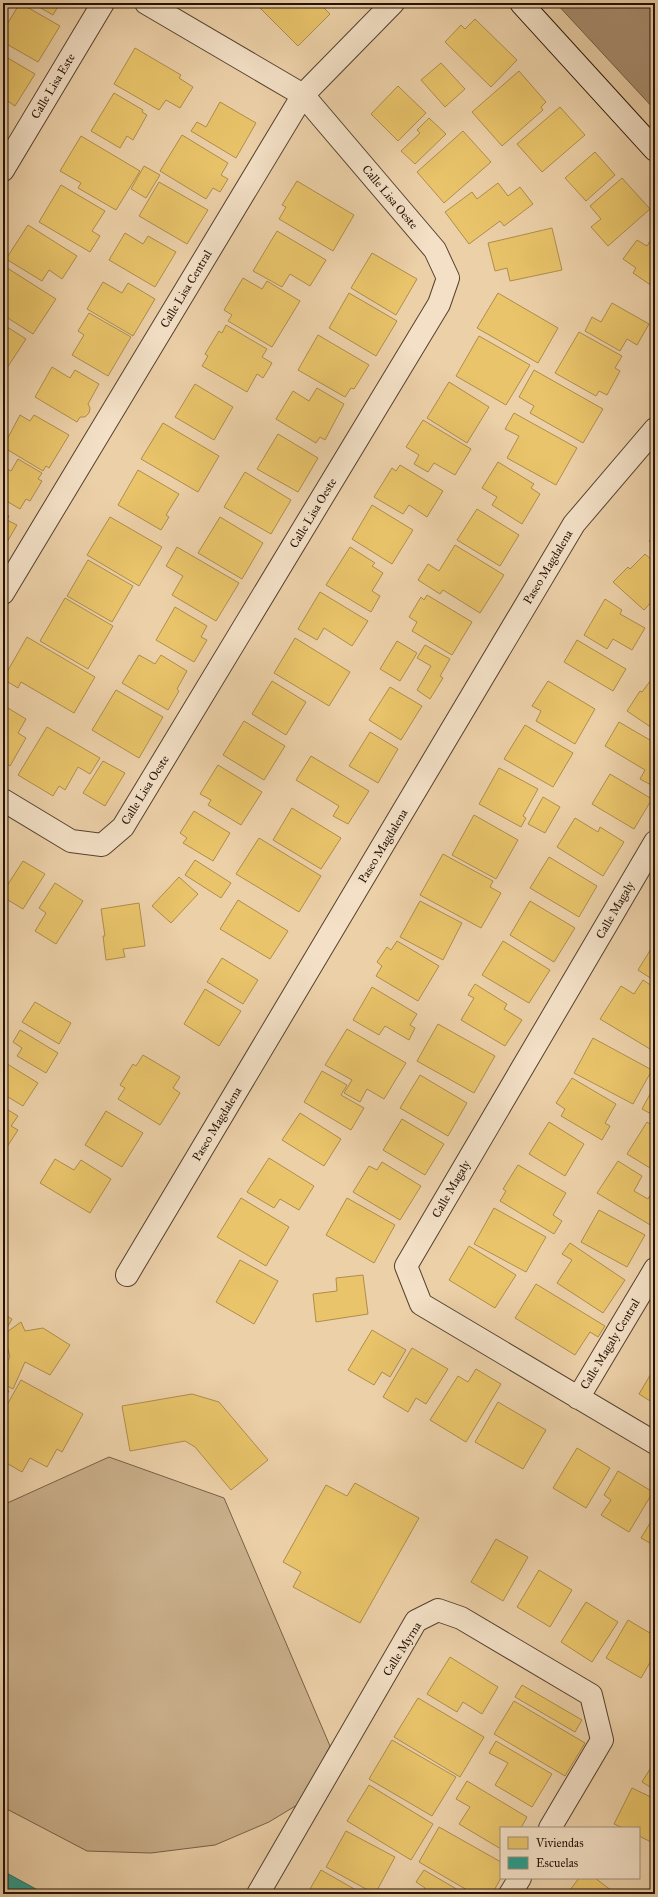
<svg xmlns="http://www.w3.org/2000/svg" width="658" height="1897" font-family="'IM FELL Great Primer',serif">
<style>
.green{fill:#cab08c;stroke:#776048}
.water{fill:#a88f71;stroke:#735d46}
.homes{fill:#e9c46a;stroke:#ae8e4c}
.schools{fill:#2a9d8f;stroke:#287366}
.lines{fill:none;stroke-linecap:round;stroke-linejoin:round}
.street-casing{stroke:#56412e;stroke-width:24}
.secondary-casing{stroke:#241105;stroke-width:24}
.street{stroke:#f3e0c6;stroke-width:22}
.secondary{stroke:#f3e0c6;stroke-width:22}
.labels{text-anchor:middle;dominant-baseline:central;stroke-width:4;stroke-linejoin:round;paint-order:stroke}
.street-label{font-size:12px;fill:#241105;stroke:#f3e0c6}
</style>
<rect width="100%" height="100%" fill="#ecd0a8"/>
<filter id="stains"><feTurbulence type="fractalNoise" baseFrequency=".005" numOctaves="4"/><feColorMatrix values="0 0 0 0 .2 0 0 0 0 .09 0 0 0 0 .02 0 0 0 .5 -.17"/></filter>
<radialGradient id="worn" r=".72"><stop offset=".6" stop-color="#630" stop-opacity="0"/><stop offset="1" stop-color="#630" stop-opacity=".3"/></radialGradient>
<!-- green -->
<path class="green" d="M109,1457L224,1498L330,1746L302,1802L269,1822L215,1845L151,1853L87,1851L3,1807V1505Z"/>
<!-- water -->
<path class="water" d="M556,3H655V110Z"/>
<!-- homes -->
<path class="homes" d="M20,3L60,26L38,62L3,42V31Z
M32,3H60L53,15Z
M255,3H319L330,14L298,46Z
M322,3H330L326,7Z
M475,19L517,60L491,87L445,42L461,25L465,29Z
M135,48L181,75L179,78L193,87L180,108L166,100L159,110L114,84Z
M6,57L35,74L15,106L3,98V62Z
M441,63L465,89L445,107L421,80Z
M519,71L546,102L541,107L543,110L502,146L472,112Z
M398,86L426,113L398,141L371,114Z
M114,93L143,110L142,112L147,115L133,140L127,136L120,148L91,131Z
M220,102L256,123L236,158L191,131L197,122L206,127Z
M560,107L585,135L542,172L517,144Z
M429,118L446,134L415,164L401,151L420,133L417,130Z
M463,131L491,162L444,203L417,172Z
M182,135L228,163L221,175L228,179L220,192L213,188L206,199L160,171Z
M81,136L140,171L116,210L78,188L81,183L60,171Z
M595,152L615,175L586,201L565,178Z
M144,166L160,175L146,198L131,189Z
M622,178L650,209L608,246L591,227L601,219L590,206Z
M297,181L354,215L333,251L279,219L286,207L282,205Z
M159,182L208,210L187,244L139,216Z
M498,183L508,196L520,187L533,204L504,226L500,221L469,244L445,212L472,192L477,199Z
M61,185L105,211L92,231L100,236L90,252L39,222Z
M28,225L77,256L62,279L49,270L42,281L6,259Z
M552,228L562,270L510,281L507,268L495,271L488,243Z
M277,231L326,260L310,286L290,274L282,287L253,271Z
M125,233L143,244L148,236L176,252L155,287L109,260Z
M652,238L655,240V288L633,273L636,268L623,259L637,240L647,246Z
M372,253L417,279L396,315L351,288Z
M4,266L56,299L33,334L3,315Z
M243,278L262,289L267,281L300,301L272,347L228,321L232,315L224,310Z
M103,282L122,293L128,283L155,299L133,336L87,309Z
M349,293L397,321L376,356L329,328Z
M498,293L558,328L538,363L477,328Z
M612,303L649,324L637,345L627,339L620,351L585,331L592,317L601,322Z
M89,313L131,337L108,376L72,355L84,335L78,331Z
M4,325L26,339L3,374V327Z
M226,325L267,349L262,357L272,363L263,378L257,374L247,392L202,366L208,356L205,354L219,331L222,333Z
M579,332L622,356L615,368L620,371L607,395L599,391L596,396L555,373Z
M318,335L369,365L354,389L351,388L345,397L298,370Z
M479,336L530,365L506,405L456,376Z
M52,367L70,378L75,370L99,384L88,404L90,408L89,413L85,417H80L77,422L35,397Z
M534,370L603,409L583,443L530,413L534,406L519,397Z
M449,382L489,407L467,443L427,418Z
M195,384L233,407L214,440L175,417Z
M317,388L344,404L325,440L320,437L316,443L276,419L293,391L309,401Z
M514,413L577,448L556,485L507,458L519,436L505,429Z
M20,415L30,421L34,415L69,435L49,468L46,466L43,471L3,447Z
M423,420L471,449L455,475L434,463L428,472L414,464L419,455L406,447Z
M163,423L219,456L198,492L141,459Z
M278,434L318,458L298,492L257,469Z
M18,459L42,473L38,479L42,481L30,501L26,499L20,509L3,499V467L11,471Z
M498,462L534,484L531,488L540,494L522,524L492,505L497,497L482,488Z
M400,465L443,491L427,517L409,505L403,514L374,497L392,468L396,471Z
M138,470L179,494L166,515L169,517L161,530L118,505Z
M245,472L291,500L271,534L224,507Z
M372,505L413,530L392,564L352,539Z
M477,509L519,535L500,566L457,540Z
M3,513L9,516L7,520L17,525L3,549Z
M110,517L162,547L139,586L87,555Z
M220,517L263,543L242,579L198,553Z
M655,536V547L649,541Z
M455,545L504,575L480,613L443,590L440,594L418,580L428,564L439,571Z
M177,547L239,583L216,621L172,595L183,576L166,566Z
M350,547L375,563L372,566L383,573L372,591L380,596L371,612L326,585Z
M645,554L655,563V598L644,610L613,582L628,567L630,569Z
M88,560L133,586L112,622L67,596Z
M320,592L368,621L352,646L324,628L317,640L298,629Z
M427,595L472,622L452,655L412,631L417,622L409,617L421,597L424,600Z
M65,598L113,626L88,669L40,641Z
M605,599L622,610L620,614L645,628L632,650L613,639L607,649L584,635Z
M175,607L207,626L201,637L207,640L194,662L156,640Z
M27,637L95,677L74,713L21,682L18,688L3,679Z
M295,638L350,672L329,706L274,673Z
M577,640L626,669L613,691L564,662Z
M397,641L417,653L400,681L380,669Z
M425,645L450,659L440,676L443,678L430,699L417,690L431,666L417,658Z
M139,655L155,664L161,655L187,671L177,689L179,691L168,710L122,683Z
M651,680L655,683V730L627,711L640,691L642,692Z
M272,681L306,702L286,735L252,714Z
M548,681L595,709L575,744L536,721L541,711L532,706Z
M390,687L422,706L401,740L369,720Z
M116,690L163,717L139,758L92,730Z
M3,705L26,719L18,733L26,738L10,766L3,761Z
M244,721L285,746L264,780L223,755Z
M619,722L655,743L653,755L655,756V787L640,779L645,770L605,746Z
M525,725L573,753L553,787L504,759Z
M47,727L100,758L90,774L78,767L65,790L59,786L53,796L18,775Z
M370,732L398,749L378,783L349,766Z
M311,756L369,791L348,824L333,816L339,806L296,780Z
M103,761L125,773L105,806L83,793Z
M218,765L262,792L241,825L208,805L211,800L200,794Z
M499,768L538,789L523,816L526,818L521,827L479,804Z
M610,774L652,799L634,829L592,804Z
M543,797L560,807L545,833L528,824Z
M292,808L341,838L321,869L273,840Z
M194,811L230,833L213,861L183,843L187,838L180,833Z
M474,815L518,840L496,879L452,855Z
M575,818L598,832L600,827L624,842L603,876L557,847Z
M259,838L321,876L299,912L236,874Z
M443,854L493,881L490,887L501,893L481,928L420,895Z
M549,857L597,886L579,917L530,888Z
M195,860L231,883L221,898L185,875Z
M23,861L45,874L23,909L3,897V892Z
M179,877L198,894L171,923L152,906Z
M55,883L83,901L56,944L35,931L46,913L39,908Z
M238,900L288,931L270,959L220,929Z
M420,901L462,923L443,960L400,937Z
M530,901L575,928L554,962L510,935Z
M139,903L145,946L123,949L125,957L106,960L103,936H105L101,909Z
M655,928V940L650,937Z
M397,941L439,966L418,1001L376,976L382,966L377,962L387,947L391,950Z
M503,941L550,970L529,1003L482,975Z
M654,944L655,945V981L638,970Z
M222,958L258,980L243,1004L207,982Z
M643,980L655,988V1052L600,1019L621,986L634,994Z
M475,984L507,1004L504,1009L522,1020L505,1046L461,1020L474,998L468,995Z
M372,987L417,1014L410,1025L415,1028L409,1040L385,1026L379,1035L353,1020Z
M205,989L241,1011L219,1046L184,1024Z
M35,1002L71,1023L59,1044L22,1022Z
M438,1024L495,1056L474,1093L417,1061Z
M347,1029L406,1063L384,1099L367,1089L360,1102L344,1093L352,1080L325,1065Z
M20,1030L58,1053L46,1073L17,1056L22,1048L13,1042Z
M593,1038L652,1070L633,1104L574,1073Z
M143,1055L180,1077L173,1088L180,1093L160,1125L118,1099L125,1088L120,1085L133,1064L136,1066Z
M4,1062L38,1083L23,1106L3,1094Z
M322,1071L347,1085L341,1095L364,1108L351,1130L304,1102Z
M420,1075L467,1103L448,1136L400,1108Z
M572,1078L616,1104L605,1123L610,1126L602,1140L561,1116L565,1109L556,1103Z
M655,1085V1116L642,1109Z
M3,1107L18,1116L11,1126L18,1130L3,1153Z
M106,1111L143,1133L122,1167L85,1145Z
M300,1113L341,1139L324,1166L282,1140Z
M402,1119L444,1144L425,1175L383,1150Z
M549,1122L584,1144L565,1176L529,1154Z
M647,1122L655,1127V1171L627,1154Z
M269,1158L314,1186L299,1210L280,1199L274,1208L247,1192Z
M55,1159L74,1170L81,1160L111,1179L90,1213L40,1183Z
M618,1161L642,1176L634,1191L648,1199L653,1190L655,1191V1220L652,1226L597,1193Z
M382,1162L421,1186L400,1220L353,1192L369,1166L377,1170Z
M518,1165L566,1193L553,1215L562,1221L554,1234L500,1201L506,1191L503,1189Z
M241,1198L289,1227L266,1266L217,1237Z
M347,1198L395,1225L374,1263L326,1235Z
M494,1208L546,1237L526,1272L474,1244Z
M599,1210L645,1235L627,1267L581,1242Z
M570,1243L625,1280L603,1313L557,1283L572,1260L562,1254Z
M469,1246L516,1275L495,1308L449,1280Z
M240,1260L278,1281L254,1324L216,1302Z
M363,1275L368,1314L316,1322L313,1294L337,1291L336,1278Z
M536,1284L605,1326L598,1337L590,1332L575,1355L515,1318Z
M3,1314L12,1319L4,1333H3Z
M21,1322L25,1331L43,1328L70,1345L50,1375L25,1362L13,1389L3,1384V1368L10,1357L4,1334Z
M372,1330L406,1350L390,1377L382,1372L374,1385L348,1370Z
M412,1348L448,1369L426,1404L416,1398L408,1412L383,1397Z
M655,1367V1404L639,1394Z
M476,1369L501,1384L466,1442L430,1420L458,1376L468,1382Z
M21,1380L83,1414L62,1452L57,1449L47,1467L30,1458L22,1472L3,1461V1412Z
M3,1388L9,1391L3,1401Z
M192,1394L219,1402L268,1460L231,1490L195,1447L185,1441L130,1451L122,1406Z
M498,1402L546,1430L523,1469L475,1442Z
M577,1448L610,1468L586,1508L553,1488Z
M618,1471L653,1492L629,1532L601,1515L611,1500L604,1495Z
M355,1483L419,1518L360,1623L293,1587L301,1572L283,1562L326,1485L347,1496Z
M655,1515V1546L641,1538Z
M496,1539L528,1557L503,1601L471,1582Z
M539,1570L572,1590L550,1627L517,1607Z
M586,1602L618,1622L592,1662L561,1642Z
M628,1620L655,1636V1654L641,1678L606,1658Z
M450,1657L498,1687L482,1714L463,1702L457,1712L427,1694Z
M522,1685L582,1720L575,1732L515,1697Z
M418,1698L484,1737L460,1777L394,1737Z
M514,1701L585,1743L565,1776L494,1734Z
M392,1740L456,1777L432,1816L369,1779Z
M496,1741L552,1774L532,1807L495,1785L508,1763L489,1753Z
M655,1761V1790L642,1782Z
M467,1781L527,1817L521,1828H501V1849L459,1824L470,1807L456,1799Z
M369,1785L433,1824L411,1860L347,1821Z
M632,1788L655,1799V1844L639,1836V1828H623L614,1824Z
M439,1827L501,1862V1878L492,1894H474L419,1862Z
M346,1831L395,1857L375,1894L326,1867Z
M321,1870L363,1894H307Z
M424,1870L465,1894H421L425,1888L416,1882Z
M579,1878H595L616,1894H567Z"/>
<!-- schools -->
<path class="schools" d="M3,1871L45,1894H3Z"/>
<g class="lines">
<!-- street casing -->
<g class="street-casing">
<path id="street" d="M3,170L103,3
M3,593L303,95L393,3
M3,800L71,841L102,845L123,827L439,304L448,278L435,250L303,95L146,3
M655,842L406,1266L421,1304L655,1443
M127,1275L574,524L655,429
M578,1398L655,1269
M258,1894L416,1621L438,1610L461,1618L591,1695L602,1740L550,1828
M510,1894L520,1878"/>
</g>
<!-- secondary casing -->
<g class="secondary-casing">
<path id="secondary" d="M521,3L655,150"/>
</g>
<!-- street -->
<use href="#street" class="street"/>
<!-- secondary -->
<use href="#secondary" class="secondary"/>
</g>
<g class="labels">
<!-- street labels -->
<g class="street-label">
<text transform="translate(53 86) rotate(-59)">Calle Lisa Este</text>
<text transform="translate(390 197) rotate(50)">Calle Lisa Oeste</text>
<text transform="translate(186 289) rotate(-59)">Calle Lisa Central</text>
<text transform="translate(313 513) rotate(-59)">Calle Lisa Oeste</text>
<text transform="translate(548 567) rotate(-59)">Paseo Magdalena</text>
<text transform="translate(145 790) rotate(-58)">Calle Lisa Oeste</text>
<text transform="translate(383 846) rotate(-59)">Paseo Magdalena</text>
<text transform="translate(615 910) rotate(-60)">Calle Magaly</text>
<text transform="translate(217 1124) rotate(-59)">Paseo Magdalena</text>
<text transform="translate(451 1189) rotate(-60)">Calle Magaly</text>
<text transform="translate(610 1344) rotate(-59)">Calle Magaly Central</text>
<text transform="translate(402 1649) rotate(-58)">Calle Myrna</text>
</g>
</g>
<!-- margin -->
<rect width="658" height="1897" fill="none" stroke="#ecd0a8" stroke-width="16"/>
<rect x="4" y="4" width="650" height="1889" fill="none" stroke="#241105" stroke-width="2"/>
<rect x="8" y="8" width="642" height="1881" fill="none" stroke="#241105"/>
<!-- legend -->
<rect x="500" y="1827" width="140" height="52" fill="#f3e0c6" stroke="#a08d79"/>
<rect x="508" y="1837" width="20" height="12" fill="#e9c46a" stroke="#a08d79"/>
<text x="536" y="1847" font-size="12" fill="#241105">Viviendas</text>
<rect x="508" y="1857" width="20" height="12" fill="#2a9d8f" stroke="#a08d79"/>
<text x="536" y="1867" font-size="12" fill="#241105">Escuelas</text>
<rect width="100%" height="100%" filter="url(#stains)"/>
<rect width="100%" height="100%" fill="url(#worn)"/>
</svg>
